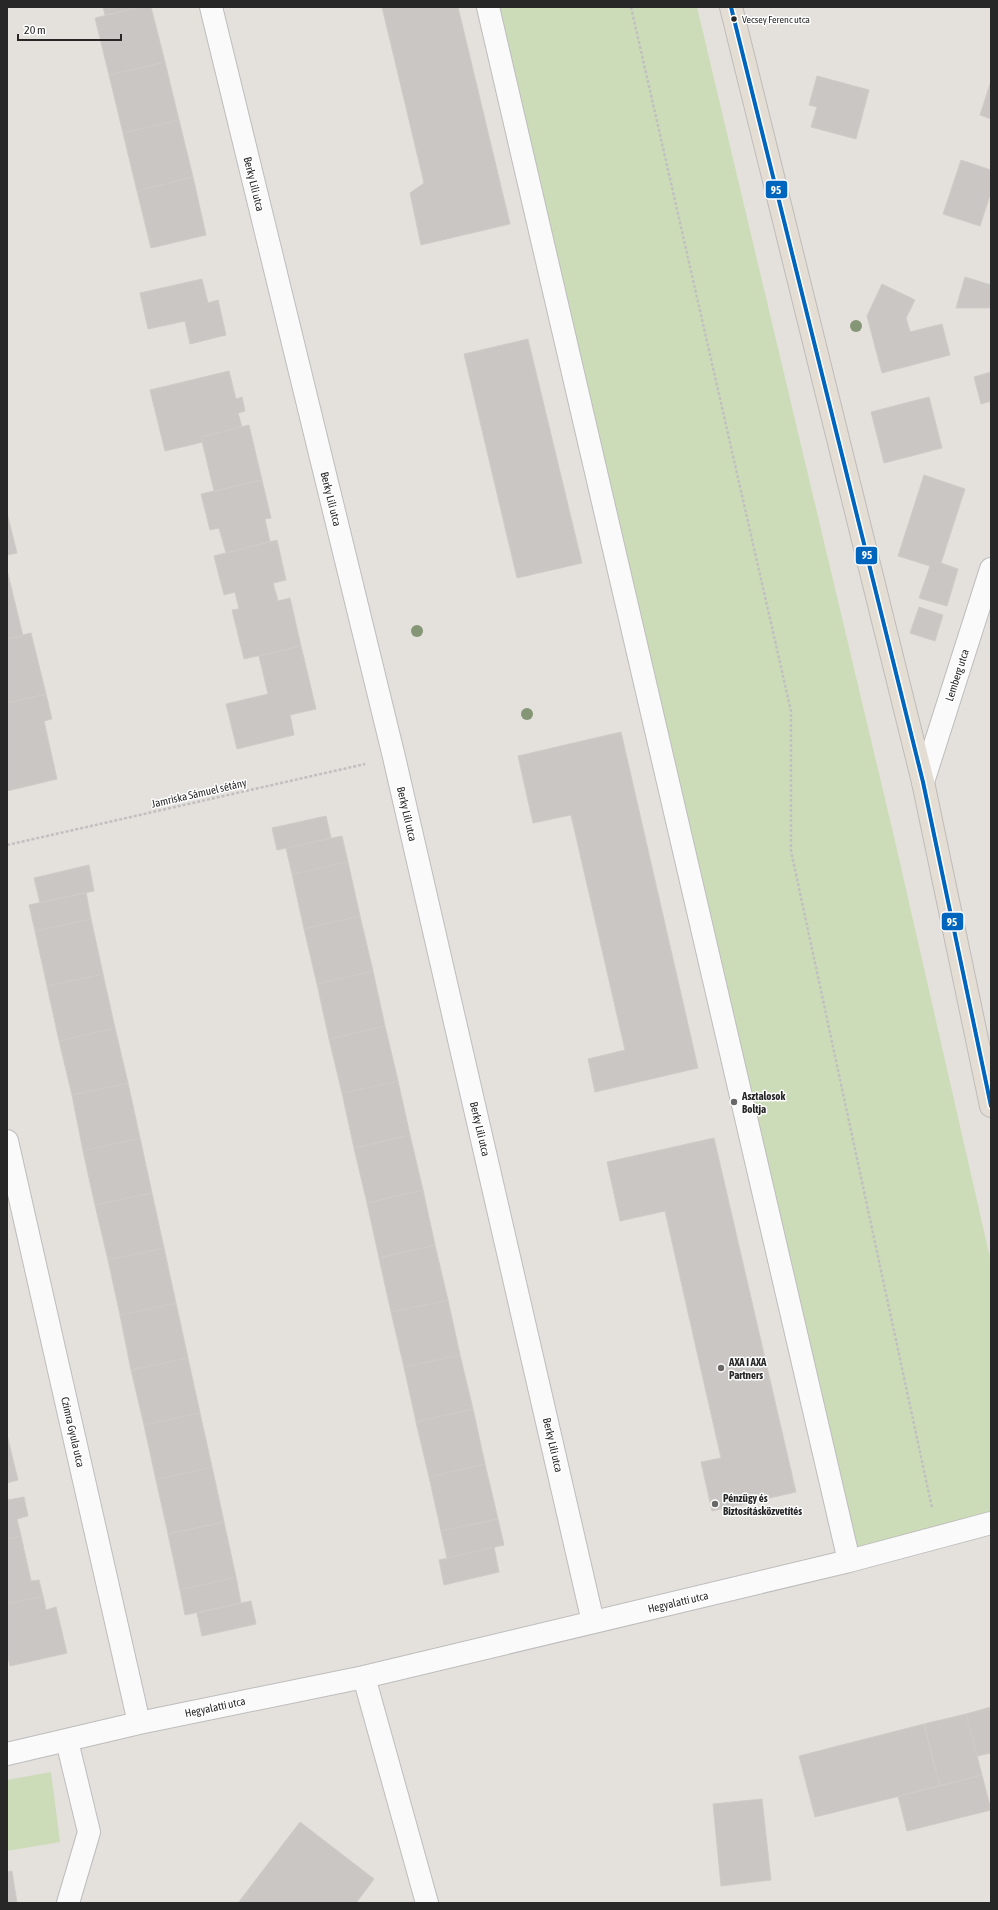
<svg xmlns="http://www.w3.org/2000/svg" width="998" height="1910" font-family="'Asap Condensed',sans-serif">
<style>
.green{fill:#cddcb8}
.building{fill:#c9c6c3;stroke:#cfccc8}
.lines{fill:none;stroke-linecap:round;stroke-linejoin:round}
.minor-casing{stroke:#bebdbd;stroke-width:24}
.primary-casing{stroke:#bebcbb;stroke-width:24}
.path{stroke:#c1c0c0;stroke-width:2.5;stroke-dasharray:3 2;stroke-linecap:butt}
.minor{stroke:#fbfafa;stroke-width:22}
.primary{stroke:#e3ddd4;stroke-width:22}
.bus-1-casing{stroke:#fff;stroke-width:7}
.bus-1{stroke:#0065bd;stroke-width:4}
.tree{fill:#849675}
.bus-dot{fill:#272727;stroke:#fff;stroke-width:1.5}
.poi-dot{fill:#696866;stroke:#fff;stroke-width:1.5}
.labels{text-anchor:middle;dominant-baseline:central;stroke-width:3;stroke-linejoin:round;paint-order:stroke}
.bus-label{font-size:10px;fill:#272727;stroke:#fff;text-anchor:start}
.street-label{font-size:11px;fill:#272727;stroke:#fff}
.poi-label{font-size:11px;font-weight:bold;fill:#272727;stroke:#fff;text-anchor:start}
.line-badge{stroke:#fff;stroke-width:1.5}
.badge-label{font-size:11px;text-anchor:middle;font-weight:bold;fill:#fff}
</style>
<rect width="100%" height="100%" fill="#e4e0dc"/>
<!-- green -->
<path class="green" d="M488,7H697L895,841L991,1262V1523L849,1561Z
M51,1772L60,1842L7,1851V1780Z"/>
<!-- building -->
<path class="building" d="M103,7H141L105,15Z
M141,7H151L165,62L109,75L95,18Z
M382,7H458L510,224L421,245L410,193L424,183Z
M165,62L179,120L123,133L109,75Z
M817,76L869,90L856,139L811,127L817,107L809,105Z
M990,84L991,85V119L980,115Z
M179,120L193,177L137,191L123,133Z
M961,160L991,170V192L980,226L943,214Z
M193,177L206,235L151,248L137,191Z
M965,277L991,285V308H956Z
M202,279L208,303L218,300L226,335L190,344L185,321L148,329L140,293Z
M882,284L915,300L906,318L910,332L942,324L950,355L882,373L867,316Z
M528,339L582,563L517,578L464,354Z
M229,371L236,399L242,397L245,411L238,413L242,427L201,437L203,442L165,451L150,390Z
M991,372V401L981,404L974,377Z
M929,397L942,448L884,463L871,412Z
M249,425L262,480L214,491L201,437Z
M924,475L965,489L941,563L958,569L947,606L919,598L930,566L898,556Z
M262,480L271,518L265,519L270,542L226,553L219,528L210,530L201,494Z
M7,513L17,553L7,555Z
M277,540L286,580L273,583L278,601L290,598L301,646L244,659L232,610L239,609L235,592L224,595L214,556Z
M8,574L23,636L7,639V575Z
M919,607L943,615L935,641L910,633Z
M31,633L46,694L7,703V639Z
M301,646L316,709L290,715L294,735L237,749L226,704L268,694L259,656Z
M46,694L52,719L44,721L57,779L7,791V703Z
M621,732L698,1068L595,1092L588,1059L625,1050L571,815L533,823L518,756Z
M326,816L331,838L277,850L272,828Z
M342,836L348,862L292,874L286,848Z
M348,862L360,916L304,929L292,874Z
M89,865L94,891L40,903L34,878Z
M86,892L91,919L35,931L29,905Z
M360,916L373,971L317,984L304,929Z
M91,919L103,974L47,986L35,931Z
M373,971L385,1026L329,1039L317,984Z
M103,974L115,1028L59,1041L47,986Z
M385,1026L398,1081L342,1093L329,1039Z
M115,1028L128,1083L72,1095L59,1041Z
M398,1081L410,1135L354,1148L342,1093Z
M128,1083L140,1138L83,1151L72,1095Z
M410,1135L423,1190L367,1203L354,1148Z
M140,1138L152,1193L95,1205L83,1151Z
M714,1138L796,1492L712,1511L701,1462L721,1458L665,1211L620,1221L607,1162Z
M423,1190L435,1245L379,1258L367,1203Z
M152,1193L164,1248L108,1260L95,1205Z
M435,1245L448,1300L391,1312L379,1258Z
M164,1248L176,1303L120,1315L108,1260Z
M448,1300L460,1355L404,1367L391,1312Z
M176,1303L188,1358L131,1370L120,1315Z
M460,1355L473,1409L416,1422L404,1367Z
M188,1358L200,1413L144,1425L131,1370Z
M473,1409L485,1464L429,1477L416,1422Z
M200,1413L212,1467L156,1480L144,1425Z
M7,1435L18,1480L7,1483Z
M485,1464L498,1519L441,1531L429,1477Z
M212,1467L224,1522L168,1534L156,1480Z
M7,1494L8,1500L24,1497L28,1516L17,1519L21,1536L7,1539Z
M498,1519L504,1545L447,1558L441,1531Z
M224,1522L236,1577L180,1590L168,1534Z
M21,1536L31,1581L39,1580L43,1596L7,1604V1539Z
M494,1547L499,1572L444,1585L439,1560Z
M236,1577L241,1603L185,1615L180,1590Z
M43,1596L46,1610L56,1607L67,1653L10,1666L7,1653V1604Z
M251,1601L256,1624L202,1636L197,1613Z
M991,1707V1753L977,1756L966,1714Z
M966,1714L982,1775L940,1786L924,1724Z
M924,1724L940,1786L815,1817L799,1756Z
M982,1775L991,1810L907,1831L898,1796Z
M762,1799L771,1880L721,1886L713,1804Z
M300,1822L374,1879L356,1903H238Z
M12,1871L17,1903H7V1872Z"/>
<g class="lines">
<!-- minor casing -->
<g class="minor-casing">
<path id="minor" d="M211,7L394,757L593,1622
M488,7L849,1561
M923,782L991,569
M7,1141L139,1723
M364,1677L427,1903
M67,1741L89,1832L68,1903
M7,1754L139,1723L364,1677L849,1561L991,1523"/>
</g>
<!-- primary casing -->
<g class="primary-casing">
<path id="primary" d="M731,7L923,782L991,1106"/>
</g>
<!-- path -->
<path class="path" d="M631,7L791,711V851L932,1508
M7,845L365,764"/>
<!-- minor -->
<use href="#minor" class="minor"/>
<!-- primary -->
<use href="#primary" class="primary"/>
<!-- bus-1 casing -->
<g class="bus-1-casing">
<path id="bus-1" d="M731,7L923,782L991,1106"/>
</g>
<!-- bus-1 -->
<use href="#bus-1" class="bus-1"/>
</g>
<!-- trees -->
<g class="tree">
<circle cx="856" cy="326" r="6"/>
<circle cx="417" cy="631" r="6"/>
<circle cx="527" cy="714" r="6"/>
</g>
<!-- markers -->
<circle class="bus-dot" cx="734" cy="19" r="3.5"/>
<g class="poi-dot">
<circle cx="734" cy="1102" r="4"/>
<circle cx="721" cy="1368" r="4"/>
<circle cx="715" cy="1504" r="4"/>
</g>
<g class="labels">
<!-- bus labels -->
<g class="bus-label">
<text x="742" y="19">Vecsey Ferenc utca</text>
</g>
<!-- street labels -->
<g class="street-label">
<text transform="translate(254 184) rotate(76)">Berky Lili utca</text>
<text transform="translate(331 499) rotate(76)">Berky Lili utca</text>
<text transform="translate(957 675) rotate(-72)">Lemberg utca</text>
<text transform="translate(199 793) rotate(-13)">Jamriska Sámuel sétány</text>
<text transform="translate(407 814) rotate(77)">Berky Lili utca</text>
<text transform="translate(480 1129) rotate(77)">Berky Lili utca</text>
<text transform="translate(73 1432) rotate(77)">Czimra Gyula utca</text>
<text transform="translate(553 1445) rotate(77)">Berky Lili utca</text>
<text transform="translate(678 1602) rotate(-13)">Hegyalatti utca</text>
<text transform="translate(215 1707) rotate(-12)">Hegyalatti utca</text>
</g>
<!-- poi labels -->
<g class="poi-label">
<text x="742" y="1096">Asztalosok<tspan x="742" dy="13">Boltja</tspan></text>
<text x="729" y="1362">AXA I AXA<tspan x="729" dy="13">Partners</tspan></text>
<text x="723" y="1498">Pénzügy és<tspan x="723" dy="13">Biztosításközvetítés</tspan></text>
</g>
</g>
<g class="line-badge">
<rect x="765" y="180" width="23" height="19" rx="4" fill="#0065bd"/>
<rect x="855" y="546" width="23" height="19" rx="4" fill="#0065bd"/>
<rect x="941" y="912" width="23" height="19" rx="4" fill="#0065bd"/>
</g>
<g class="badge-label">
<text x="776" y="194">95</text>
<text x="867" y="559">95</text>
<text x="952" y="926">95</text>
</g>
<!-- border -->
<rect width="998" height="1910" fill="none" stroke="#272727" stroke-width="16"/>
<!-- scale -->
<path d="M18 34v6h103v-6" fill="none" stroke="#272727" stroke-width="2"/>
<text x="24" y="34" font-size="12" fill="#272727" stroke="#ffffff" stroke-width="3" paint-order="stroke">20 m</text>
</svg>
